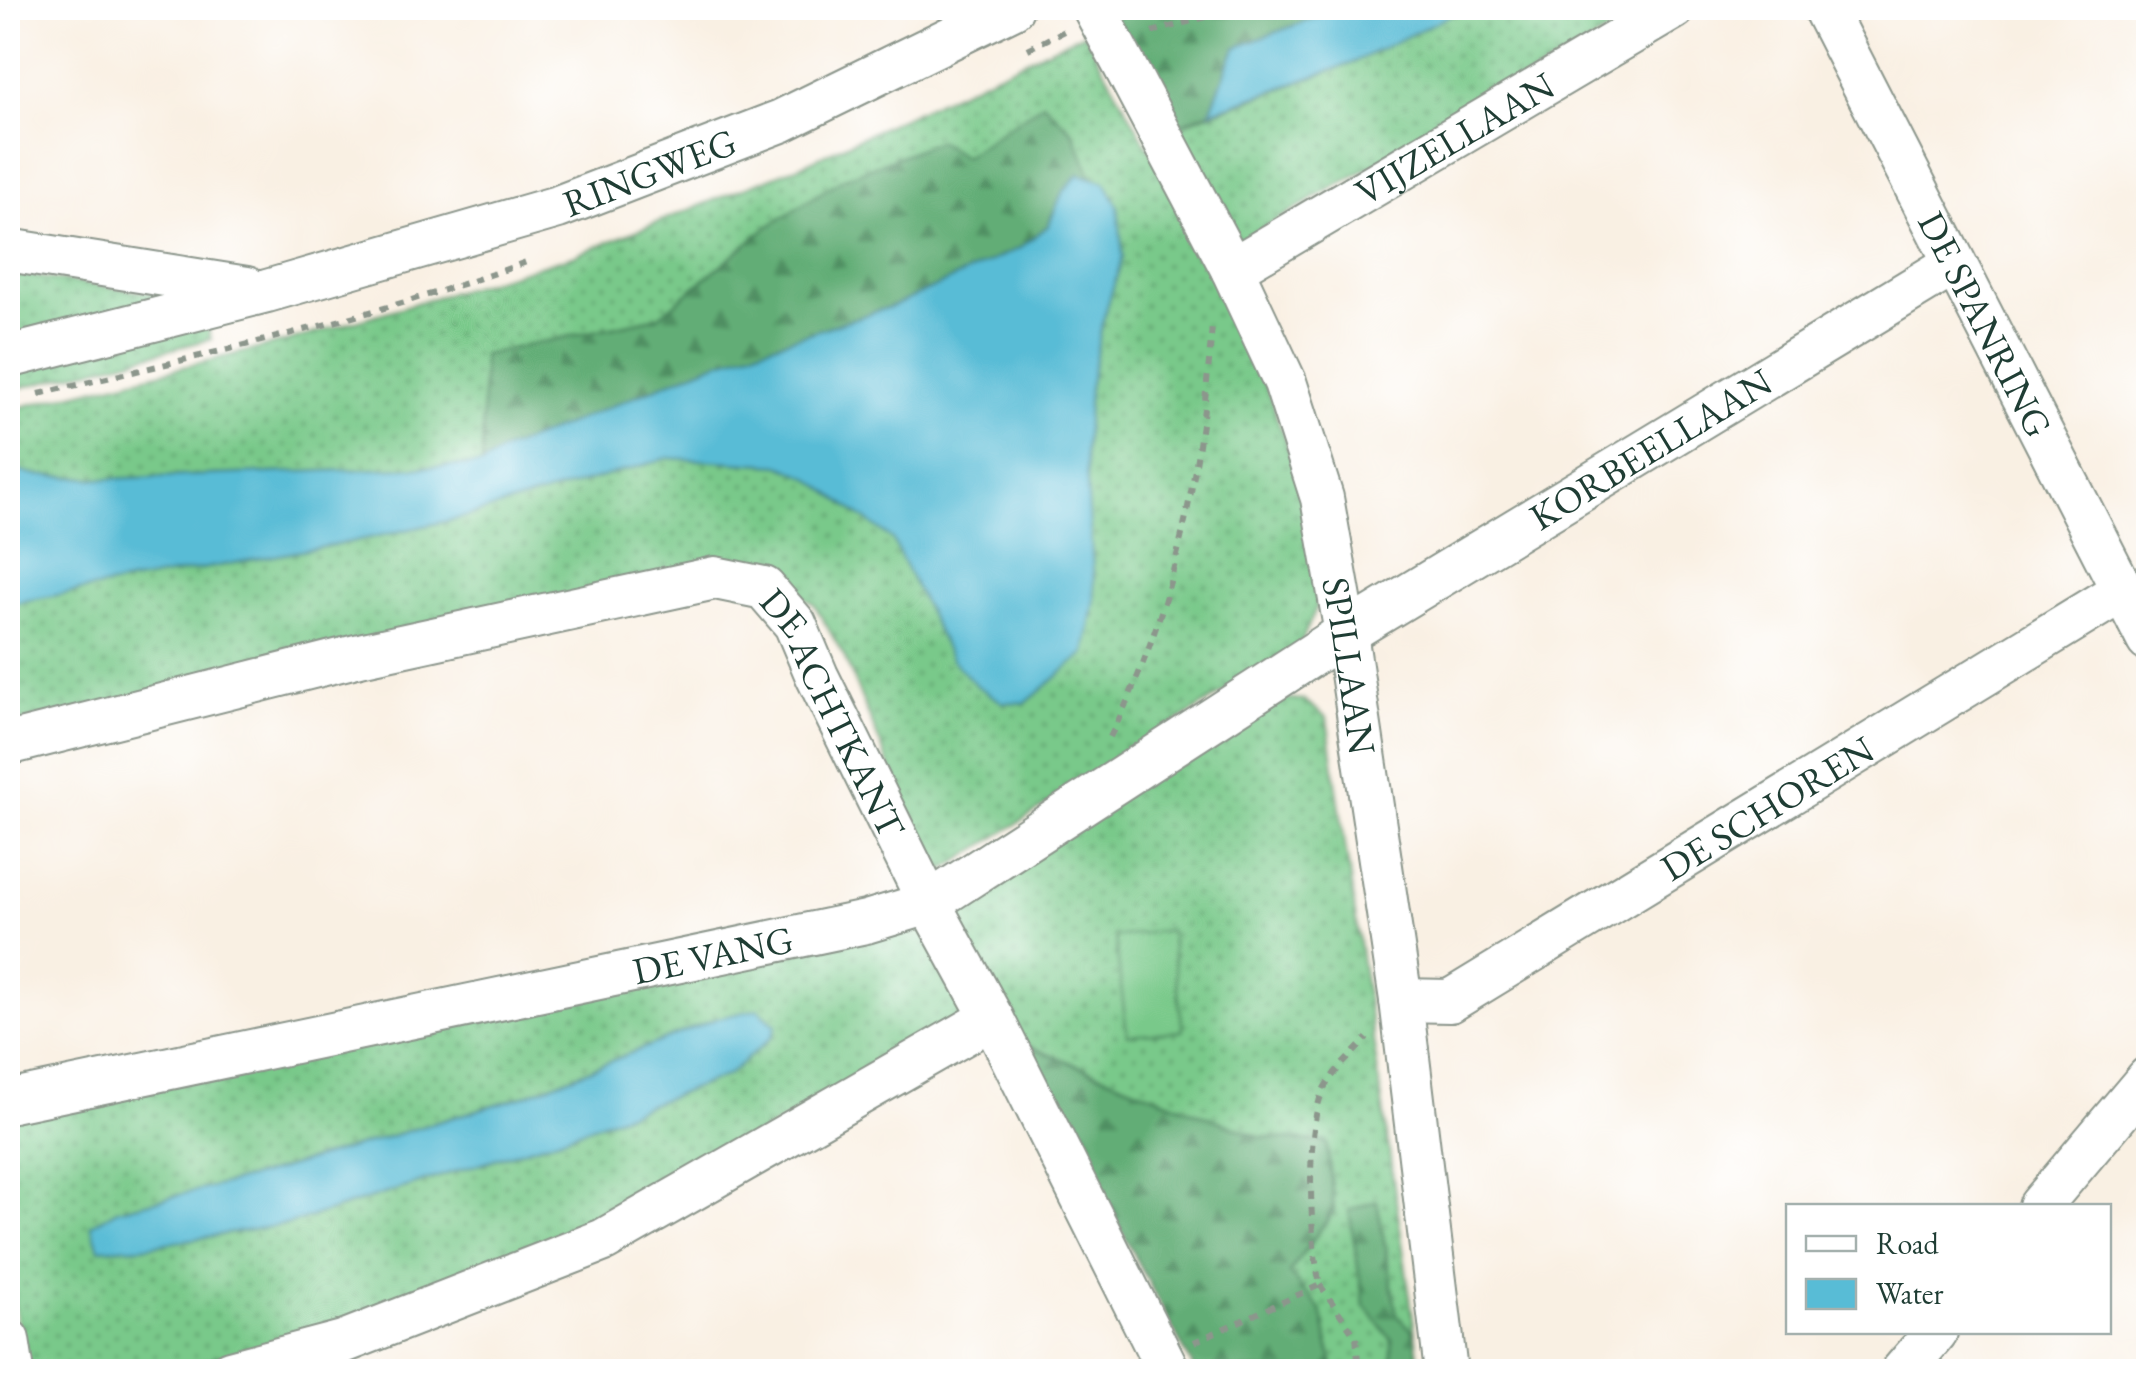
<svg xmlns="http://www.w3.org/2000/svg" width="2156" height="1379" font-family="'EB Garamond',serif">
<style>
.grass{fill:url(#grass-dots);stroke:#4c835f;stroke-width:2.5;fill-rule:evenodd}
.forest{fill:url(#forest-firs);stroke:#407555;stroke-width:2.5}
.park{fill:#79c98a;stroke:#4c835f;stroke-width:2.5}
.water{fill:#58bcd6;stroke:#3c7c85;stroke-width:2.5}
.lines{fill:none;stroke-linecap:round;stroke-linejoin:round}
.minor-casing{stroke:#8c968c;stroke-width:46}
.path{stroke:#8c968c;stroke-width:6;stroke-dasharray:8 8;stroke-linecap:butt}
.minor{stroke:#fff;stroke-width:42}
.labels{text-anchor:middle;dominant-baseline:central;stroke-width:10;stroke-linejoin:round;paint-order:stroke}
.street-label{font-size:38px;fill:#1f3d34;stroke:#fff}
</style>
<defs>
<pattern id="grass-dots" width="8" height="8" patternUnits="userSpaceOnUse" patternTransform="scale(2.5)"><rect width="8" height="8" fill="#79c98a"/><path d="M2 2h.1M6 6h.1" fill="none" stroke="#63a472" stroke-width="1.8" stroke-linecap="round"/></pattern>
<pattern id="forest-firs" width="22" height="20" patternUnits="userSpaceOnUse" patternTransform="scale(2.5)"><rect width="22" height="20" fill="#62ad76"/><path d="M5 1l3.5 6h-7zM16 11l3.5 6h-7z" fill="#508e62"/></pattern>
</defs>
<rect width="100%" height="100%" fill="#fff"/>
<filter id="ink" filterUnits="userSpaceOnUse"><feTurbulence type="fractalNoise" baseFrequency=".01" numOctaves="2"/><feDisplacementMap in="SourceGraphic" scale="20" xChannelSelector="R" yChannelSelector="G"/><feConvolveMatrix kernelMatrix="1 2 1 2 8 2 1 2 1" color-interpolation-filters="sRGB"/></filter>
<filter id="wash" filterUnits="userSpaceOnUse"><feTurbulence type="fractalNoise" baseFrequency=".0048" numOctaves="4" result="noise"/><feDisplacementMap in="SourceGraphic" scale="40" xChannelSelector="R" yChannelSelector="G"/><feGaussianBlur stdDeviation="2.25" result="paint"/><feColorMatrix in="noise" values="0 0 0 0 0 0 0 0 0 0 0 0 0 0 0 0 0 1.4 0 .05"/><feComposite in="paint" operator="in"/></filter>
<g filter="url(#wash)">
<rect width="100%" height="100%" fill="#f9f0e3"/>
<!-- grass -->
<path class="grass" d="M1465,8H1650L1236,243L1173,127L1350,64Z
M1084,33L1221,277L1266,387L1308,505L1317,606L1301,643L935,876L844,656L814,604L770,574L8,724V410L289,341L573,256L802,165Z
M8,273L187,298L8,342Z
M205,318L211,339L8,391V369Z
M1274,698L1304,700L1327,718L1415,1332L1397,1316L1377,1201L1364,1305L1392,1340V1371H1334L1321,1310L1289,1273L1334,1211L1327,1142L1259,1137L1023,1044L948,907Z
M925,916L975,1012L599,1224L338,1326L165,1371H27L8,1274V1114ZM718,1018L772,1037L728,1075L558,1139L289,1224L142,1247L99,1249L117,1211L261,1175L524,1096Z"/>
<!-- forest -->
<path class="forest" d="M1109,8H1340L1235,48L1210,112L1173,127Z
M1043,103L1073,132L1092,178L1079,175L1062,194L1048,226L1020,248L896,305L715,363L501,452L482,465L483,355L658,317L766,228L842,179L938,141L964,157Z
M1023,1044L1259,1137L1327,1142L1334,1210L1289,1273L1321,1310L1334,1371H1195Z
M1377,1201L1397,1316L1415,1332L1420,1371H1392V1340L1364,1305L1349,1210Z"/>
<!-- park -->
<path class="park" d="M1170,930L1183,1031L1127,1035L1115,937Z"/>
<!-- water -->
<path class="water" d="M1340,8H1465L1350,64L1210,112L1235,48Z
M1079,174L1105,182L1118,206L1123,256L1103,320L1089,388L1085,454L1095,600L1085,653L1026,703L1002,702L976,685L951,659L892,539L808,477L780,465L668,458L461,518L351,542L8,604V468L33,475L102,479L482,465L500,452L715,363L896,305L1020,248L1048,226L1062,193Z
M758,1009L776,1025L772,1037L728,1075L558,1139L289,1224L142,1247L99,1249L91,1225L117,1210L261,1175L524,1096L718,1018Z"/>
</g>
<g filter="url(#ink)">
<g class="lines">
<!-- minor casing -->
<g class="minor-casing">
<g id="minor">
<path id="s1" d="M1094,8L1232,269L1285,382L1322,498L1346,633L1401,1000L1446,1372"/>
<path id="s2" d="M1824,8L2148,640"/>
<path d="M8,250L247,288"/>
<path id="s3" d="M1232,269L1674,8"/>
<path id="s4" d="M8,357L267,291L558,207L781,121L1012,8"/>
<path id="s5" d="M8,744L364,654L715,578L764,588L795,624L817,676L929,903L992,1018L1169,1372"/>
<path id="s6" d="M1401,1000L1450,1001L2123,590"/>
<path id="s7" d="M8,1102L866,922L929,903L1346,633L1954,264"/>
<path d="M2040,1206L2148,1078"/>
<path d="M8,1340L13,1372"/>
<path d="M230,1372L343,1342L604,1240L992,1018"/>
<path d="M1902,1372L1936,1332"/>
</g>
</g>
<!-- path -->
<path class="path" d="M1152,32L1206,17L1223,8
M1028,49L1066,30
M39,394C203,355 371,319 529,261
M8,401L22,398
M1110,737C1175,610 1202,466 1212,325
M1320,1285L1356,1337L1359,1372
M1194,1342L1320,1285C1310,1244 1304,1120 1326,1085C1337,1068 1354,1053 1367,1038"/>
<!-- minor -->
<use href="#minor" class="minor"/>
</g>
</g>
<g class="labels">
<!-- street labels -->
<g class="street-label">
<text stroke="none"><textPath href="#s3" startOffset="258">VIJZELLAAN</textPath></text>
<text stroke="none"><textPath href="#s4" startOffset="668">RINGWEG</textPath></text>
<text stroke="none"><textPath href="#s2" startOffset="355">DE SPANRING</textPath></text>
<text stroke="none"><textPath href="#s7" startOffset="1795">KORBEELLAAN</textPath></text>
<text stroke="none"><textPath href="#s1" startOffset="712">SPILLAAN</textPath></text>
<text stroke="none"><textPath href="#s5" startOffset="920">DE ACHTKANT</textPath></text>
<text stroke="none"><textPath href="#s6" startOffset="420">DE SCHOREN</textPath></text>
<text stroke="none"><textPath href="#s7" startOffset="720">DE VANG</textPath></text>
</g>
</g>
<!-- margin -->
<rect width="2156" height="1379" fill="none" stroke="#fff" stroke-width="40"/>
<!-- legend -->
<rect x="1786" y="1204" width="325" height="130" fill="#ffffff" stroke="#a5b1ae" stroke-width="2.5"/>
<rect x="1806" y="1236" width="50" height="15" fill="#ffffff" stroke="#a5b1ae" stroke-width="2.5"/>
<text x="1876" y="1254" font-size="30" fill="#1f3d34">Road</text>
<rect x="1806" y="1279" width="50" height="30" fill="#58bcd6" stroke="#a5b1ae" stroke-width="2.5"/>
<text x="1876" y="1304" font-size="30" fill="#1f3d34">Water</text>
</svg>
